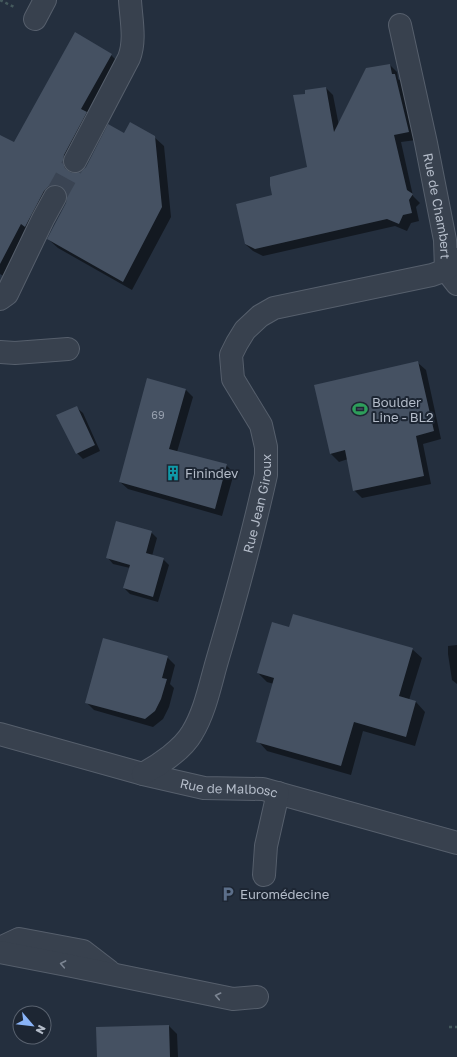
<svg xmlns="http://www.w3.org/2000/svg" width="457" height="1057" font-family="'Golos Text',sans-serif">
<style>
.shadow{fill:#0007}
.building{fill:#455162}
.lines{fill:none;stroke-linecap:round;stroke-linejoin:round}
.minor-tunnel{stroke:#3a4453;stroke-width:22;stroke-dasharray:22 11;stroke-linecap:butt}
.minor-casing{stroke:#565f6c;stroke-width:24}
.path{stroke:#44595c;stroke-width:2.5;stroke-dasharray:3 3;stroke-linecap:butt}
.minor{stroke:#38414e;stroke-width:22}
.oneway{stroke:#7c8592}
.labels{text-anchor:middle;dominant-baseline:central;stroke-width:4;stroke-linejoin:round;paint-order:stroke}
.number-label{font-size:11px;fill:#98a1af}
.street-label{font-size:13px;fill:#b4bcc9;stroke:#1d2633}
.poi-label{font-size:13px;fill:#b4bcc9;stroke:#1d2633;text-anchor:start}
</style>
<rect width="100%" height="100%" fill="#242f3e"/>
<!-- shadow -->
<path class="shadow" d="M111,55L121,65L73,165L72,174L82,173L125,135L154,137L164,146L171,217L132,290L58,248L48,239L67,203L68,194H64L7,278L0,274V136L14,143Z
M390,65L397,72L398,79L402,82L416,140L401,142L413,196L420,203L416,207L419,221L411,223L407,231L395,226L263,256L253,251L245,244L274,196L308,168L306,94L326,88L333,95L339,126Z
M417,362L426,370L441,439L423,444L431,484L362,498L354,490L348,459L339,462L331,454L315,386Z
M185,389L193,397L177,452L226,465L234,473L222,516L128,489L120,482Z
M77,408L83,413L100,451L83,459L77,453Z
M151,532L157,538L152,556L163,559L169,565L158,602L130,594L124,588L130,568L113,564L108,558Z
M290,628L412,649L422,658L409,700L416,702L425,712L415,746L363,731L351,775L267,751L258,741L274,684L267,682L258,673Z
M457,645V684L452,680L448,654V646Z
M167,657L175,665L170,684L174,688L169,707L163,719L153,727L94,710L86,702Z
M169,1026L177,1034L178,1057H98Z"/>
<!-- building -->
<path class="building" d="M75,32L112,54L81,109L87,112L64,155L63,162L65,168L70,172L75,173L82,171L86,167L108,124L124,133L130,122L155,136L162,207L123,282L47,239L66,203L67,197L65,190L61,186L55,185L49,186L44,191L25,227L21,224L0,264V135L14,142Z
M390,64L392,74H395L409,132L394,135L407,190L413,194L409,200L412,213L403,215L399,224L387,219L255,249L245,244L236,204L272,195L270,185V177L307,167L293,95L305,94V90L326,87L334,132L366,68Z
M418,361L434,431L416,436L424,476L353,491L345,450L330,454L314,385Z
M147,378L186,389L169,449L227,464L215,509L119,482Z
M77,406L95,445L76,454L56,415Z
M116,521L152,531L146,553L164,558L153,597L123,588L130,565L106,558Z
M293,614L413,648L399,696L416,701L406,737L354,722L341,766L256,742L274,678L257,673L272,622L289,627Z
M103,638L168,656L162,678L167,679L161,699L155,711L145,719L85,703Z
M169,1025L170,1057H97L96,1027Z"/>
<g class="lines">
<!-- minor-tunnel -->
<path class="minor-tunnel" d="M55,197L75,161"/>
<!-- minor casing -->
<g class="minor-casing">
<g id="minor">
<path d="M35,19L45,0"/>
<path id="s1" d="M400,25L426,143L445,240L446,270L457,284"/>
<path d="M75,161L129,58C136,40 131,19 130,0"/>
<path d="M0,299L7,294L43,219L55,197"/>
<path d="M0,352L15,353L68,349"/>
<path id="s2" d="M0,734L143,774L204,788L263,789L457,843"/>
<path id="s3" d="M143,774C159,765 183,749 192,733C205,712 210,685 217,661C235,600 252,538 266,475V447L261,425L233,379L231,355L237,343L245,330L260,316L274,308L432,275L446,270L457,259"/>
<path d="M264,875L266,846L278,793"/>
<path d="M0,948L19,939L83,951L109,971"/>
<path d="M0,952L72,966L233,999L257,997"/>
</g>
</g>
<!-- path -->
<path class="path" d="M0,0L14,7
M449,1027H457"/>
<!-- minor -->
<use href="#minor" class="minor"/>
</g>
<!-- one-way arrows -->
<defs><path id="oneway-chevron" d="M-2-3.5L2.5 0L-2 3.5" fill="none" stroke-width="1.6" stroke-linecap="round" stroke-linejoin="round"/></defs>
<g class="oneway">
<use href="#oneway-chevron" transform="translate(63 964) rotate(-169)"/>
<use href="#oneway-chevron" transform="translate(218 996) rotate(-168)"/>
</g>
<!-- icons -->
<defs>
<g id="stadium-bare" transform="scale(1.2)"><path d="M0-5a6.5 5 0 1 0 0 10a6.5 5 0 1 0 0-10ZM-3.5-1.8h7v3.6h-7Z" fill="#2e9e5b" stroke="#1d2633" stroke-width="2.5" paint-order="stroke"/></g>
<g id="building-bare" transform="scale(1.2)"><path d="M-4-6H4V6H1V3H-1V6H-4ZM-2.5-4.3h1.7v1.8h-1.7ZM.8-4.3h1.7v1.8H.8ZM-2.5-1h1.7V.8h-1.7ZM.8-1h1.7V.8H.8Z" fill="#0f9aa8" stroke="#1d2633" stroke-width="2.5" paint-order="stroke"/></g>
<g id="parking-bare" transform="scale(1.2)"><path d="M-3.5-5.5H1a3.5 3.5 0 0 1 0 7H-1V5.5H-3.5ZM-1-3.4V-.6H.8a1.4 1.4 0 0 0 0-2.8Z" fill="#5c6f8a" stroke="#1d2633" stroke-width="2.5" paint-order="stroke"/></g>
</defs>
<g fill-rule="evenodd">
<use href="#stadium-bare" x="360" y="409"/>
<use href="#building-bare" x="173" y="473"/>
<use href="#parking-bare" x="228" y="894"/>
</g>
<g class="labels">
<!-- number labels -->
<g class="number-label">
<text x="158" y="414">69</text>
</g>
<!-- street labels -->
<g class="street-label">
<text stroke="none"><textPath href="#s1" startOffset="185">Rue de Chambert</textPath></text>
<text stroke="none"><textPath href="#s3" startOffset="304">Rue Jean Giroux</textPath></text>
<text stroke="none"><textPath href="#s2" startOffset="236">Rue de Malbosc</textPath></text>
</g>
<!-- poi labels -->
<g class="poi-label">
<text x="372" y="402">Boulder<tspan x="372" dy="15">Line - BL2</tspan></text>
<text x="185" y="473">Finindev</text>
<text x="240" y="894">Euromédecine</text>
</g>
</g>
<!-- north arrow -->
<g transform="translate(32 1025) rotate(118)"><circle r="19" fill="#1d2633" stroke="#59626f"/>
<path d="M0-3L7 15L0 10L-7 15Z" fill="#8ab4f8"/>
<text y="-6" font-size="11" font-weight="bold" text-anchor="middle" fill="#b4bcc9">N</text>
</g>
</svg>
